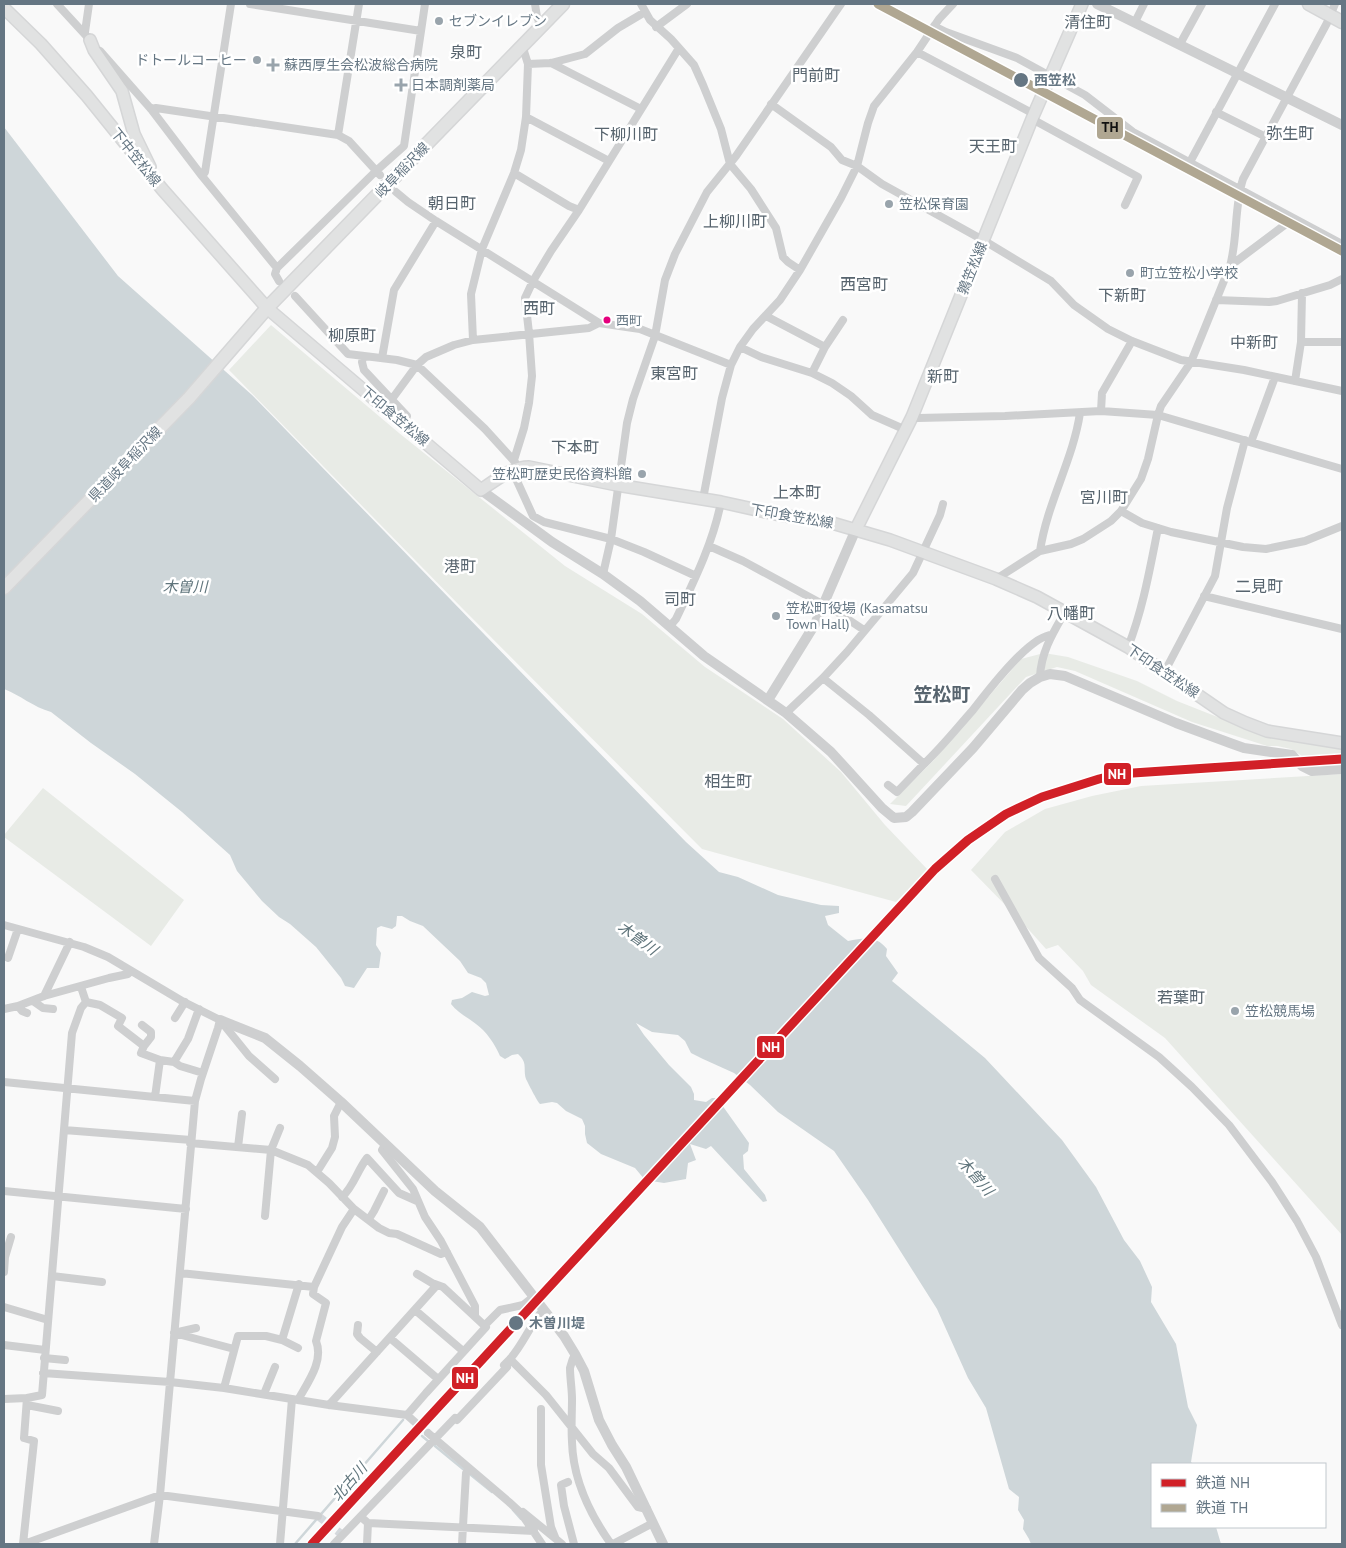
<svg xmlns="http://www.w3.org/2000/svg" width="1346" height="1548" font-family="'PT Sans','Noto Sans JP',sans-serif">
<style>
.green{fill:#e8ebe6}
.water{fill:#ced6d9}
.lines{fill:none;stroke-linecap:round;stroke-linejoin:round}
.stream{stroke:#ced6d9;stroke-width:2.5}
.minor-tunnel{stroke:#d4d8dc;stroke-width:8;stroke-dasharray:8 4;stroke-linecap:butt}
.secondary-casing{stroke:#d5d6d7;stroke-width:14}
.primary-casing{stroke:#d5d6d7;stroke-width:15}
.minor{stroke:#cecfd0;stroke-width:8}
.tertiary{stroke:#cecfd0;stroke-width:10}
.secondary{stroke:#e1e2e2;stroke-width:11}
.primary{stroke:#e1e2e2;stroke-width:12}
.rail-1-casing{stroke:#fff;stroke-width:12}
.rail-2-casing{stroke:#fff;stroke-width:12}
.rail-1{stroke:#d12027;stroke-width:9}
.rail-2{stroke:#b0a792;stroke-width:9}
.poi-dot{fill:#99a4ac;stroke:#fff;stroke-width:2}
.stop-dot{fill:#657683;stroke:#fff;stroke-width:2}
.bus-dot{fill:#e5007d;stroke:#fff;stroke-width:2}
.labels{text-anchor:middle;dominant-baseline:central;stroke-width:5;stroke-linejoin:round;paint-order:stroke}
.bus-label{font-size:13px;fill:#657683;stroke:#fff;text-anchor:start}
.poi-label{font-size:14px;fill:#657683;stroke:#fff;text-anchor:start}
.stop-label{font-size:14px;font-weight:bold;fill:#657683;stroke:#fff;text-anchor:start}
.street-label{font-size:14px;fill:#657683;stroke:#fff}
.water-label{font-size:15px;font-style:italic;fill:#60757c;stroke:#fff}
.quarter-label{font-size:16px;fill:#57646e;stroke:#fff}
.district-label{font-size:19px;font-weight:bold;fill:#57646e;stroke:#fff}
.line-badge{stroke:#fff;stroke-width:2}
.badge-label{font-size:14px;text-anchor:middle;font-weight:bold;fill:#fff}
.pale-badge-label{font-size:14px;text-anchor:middle;font-weight:bold;fill:#111}
</style>
<rect width="100%" height="100%" fill="#f9f9f9"/>
<!-- green -->
<path class="green" d="M271,325L399,433L565,566L642,614L705,667L783,719L841,772L885,825L928,870L896,902L702,849L462,608L229,370Z
M1044,653L1068,657L1137,681L1177,701L1263,735L1342,747V756H1302L1291,749L1277,746H1267L1192,722L1075,671L1057,667L1026,677L906,806L890,804L934,760L1021,659Z
M1342,774V1235L1165,1038L1091,985L1083,971L1058,945L1046,949L1021,921L971,870L1005,832L1045,809L1092,796L1141,786Z
M43,788L184,900L151,946L4,837V835Z"/>
<!-- water -->
<path class="water" d="M4,127L118,276L252,395L686,842L719,872L738,877L778,895L821,905L839,906V913L825,916L828,925L848,941C864,938 876,935 887,949L886,956L898,973L892,981L985,1058L1062,1140L1096,1187L1124,1240L1140,1261L1152,1287L1151,1302L1176,1344L1188,1407L1197,1425L1191,1462L1193,1464H1152V1527H1216L1221,1544H1057L1054,1543L1052,1544H1031L1029,1539L1023,1529L1024,1520L1018,1510L1019,1497L1009,1489L986,1408L968,1378L937,1309L868,1200L834,1151L778,1112L750,1085L734,1073L703,1059L691,1053L685,1041L678,1035L652,1032L636,1023L644,1035L669,1065L691,1087L694,1094V1100L706,1102L712,1098H717L749,1143L748,1151L743,1155L744,1169L765,1195L767,1201L763,1202L711,1146L706,1149L690,1144L696,1160L688,1163L686,1179L664,1183L645,1180L635,1168L601,1154L587,1143L585,1134V1126L582,1119L566,1111L557,1103L552,1102L540,1104C537,1101 528,1083 526,1079C523,1068 528,1063 518,1054L512,1055L505,1059L500,1056C495,1044 486,1031 476,1024C467,1017 458,1013 451,1004L452,1000L462,998L472,992L485,996L489,995L486,983L481,978L468,973L460,961L423,926L410,921L402,916H397L396,926L392,929L381,926L377,928L376,945L381,953L379,968H367L354,988L345,986L341,978L316,947L290,924L279,917L262,901L237,871L230,855L182,812L135,774L91,743L51,712C33,707 20,695 4,689Z"/>
<g class="lines">
<!-- stream -->
<path class="stream" d="M422,1436L428,1441
M435,1446L463,1469
M471,1475L492,1492
M513,1510L521,1519
M295,1544L403,1420"/>
<!-- minor-tunnel -->
<path class="minor-tunnel" d="M417,1424L428,1433
M318,1516L340,1533"/>
<!-- secondary casing -->
<g class="secondary-casing">
<path id="secondary" d="M4,8L41,44L87,96L162,189L267,308L481,490C496,480 511,467 529,467L617,485L721,502L780,515L832,523L890,540L996,579L1037,597L1128,647L1224,713L1246,723L1267,731L1342,743
M90,40L94,50L122,91L134,134L150,167
M856,529L912,417L1034,114L1082,4"/>
</g>
<!-- primary casing -->
<g class="primary-casing">
<path id="primary" d="M1309,4L1342,22
M4,588L189,398L267,308L563,4"/>
</g>
<!-- minor -->
<path class="minor" d="M57,4L92,42
M250,4L421,31
M535,4L537,17L541,26
M641,4L650,20L671,39L694,65L703,85L721,129L730,164L751,189L776,228L783,257L788,262L800,270
M1135,22L1144,4
M934,26L946,32L1017,58L1085,95L1133,132L1342,244
M656,27L687,4
M85,32L89,4
M1180,44L1202,4
M100,51L151,109L202,176L277,268
M917,52L1034,114
M551,63L641,109
M528,64L551,63L585,54L618,28L645,12
M771,104L831,147L842,160L857,166L882,184L983,240L1051,281L1074,305L1108,329L1132,341L1181,360L1244,370L1342,391
M151,109L156,108L338,135L349,141L380,175
M1216,112L1266,137
M526,117L609,161
M1032,119L1138,177L1125,205
M338,135L359,4
M1190,162L1275,4
M514,173L569,206L579,210
M202,176L205,172L231,4
M396,192L408,202L436,221L599,323L640,329L731,365
M1230,266L1286,224
M279,281L275,274L277,268L376,171L404,146L425,4
M295,296L348,354L397,360L417,365L485,429L515,462
M1216,300L1269,302L1277,301L1330,285L1342,279
M766,316L825,347
M473,340L471,294L482,249L514,173L521,150L526,117L528,64L522,45
M1301,342H1342
M740,347L761,357L812,373L832,383L851,396L872,415L906,430
M363,357L362,362L364,370L407,416L404,424
M382,358L394,290L436,221
M812,373L825,347L843,320
M1295,381L1301,342L1302,293
M392,399L417,365L426,357L454,345L473,340L589,328L599,323
M1101,411L1102,393L1132,341
M912,417L918,418L1005,416L1101,411L1158,415L1342,469
M1251,442L1275,377
M514,460L524,428L529,403L532,376L529,333L525,298L533,281L551,251L579,210L679,48
M512,470L533,516L544,522L611,539L644,552L696,576
M703,499L722,398L731,365L740,347L753,329L780,300L800,270L841,198L857,166L868,123L874,106L917,52L939,19L953,4
M1121,511L1142,523L1171,532L1243,547L1266,549L1305,541L1342,526
M709,546L743,561L837,612L864,630
M1040,551C1047,503 1073,460 1080,413
M603,574L611,539L627,423L633,399L655,336L665,280L675,254L707,192L736,156L841,4
M996,579L1040,551L1071,544L1083,539L1111,521L1121,511L1141,479L1148,459L1158,415L1161,406L1191,362L1230,266C1238,237 1234,207 1243,179L1327,23L1335,4
M1204,596L1342,629
M670,626L676,619C694,581 713,543 721,502
M1128,647C1143,609 1150,568 1158,528
M1165,671L1215,576L1227,508L1245,440
M1040,677C1041,652 1053,633 1065,612
M823,678L869,715L924,764L897,792L888,785
M786,713L823,678L847,652L913,573L940,515L943,504
M924,764C942,747 957,728 973,710C987,692 1030,635 1052,635
M995,879L1039,958L1072,988L1080,1000L1159,1057L1192,1087L1229,1125L1272,1182L1297,1221L1316,1257L1342,1325
M4,925L84,947L108,957L182,1001L220,1020L249,1056L275,1079
M8,958L18,929
M81,987L86,1002L100,1005L122,1018L118,1026L144,1046
M44,996L70,942
M33,1001L43,1008L53,1009
M18,1006L22,1011L27,1013
M4,1009L18,1006L44,996L109,978L128,974L131,971
M175,1018L185,1002
M142,1025L151,1032V1037L144,1046L141,1053L160,1060L174,1062L180,1066L203,1073
M174,1062L188,1039L199,1009
M4,1082L195,1101
M155,1097L160,1060
M64,1130L191,1140
M385,1145L382,1150L413,1189L425,1217L441,1241L475,1306V1316
M238,1147L242,1114
M317,1172L332,1148L335,1137L334,1116L341,1102
M4,1191L186,1209
M342,1197C354,1186 357,1171 367,1158L399,1193L417,1201
M354,1209L379,1228L389,1233L397,1234L441,1254L447,1252
M265,1216L271,1150L280,1128
M369,1219L374,1211L384,1191
M4,1272L5,1257L11,1237
M180,1273L314,1287L342,1227L354,1209L329,1183L308,1165L271,1150L190,1143
M52,1276L102,1282
M4,1307L48,1320
M415,1310L463,1351
M358,1325L357,1334L360,1338L377,1352
M485,1325L500,1310L523,1305L533,1297
M196,1328L174,1333L234,1349
M390,1338L438,1379
M282,1340L298,1348
M4,1345L45,1350
M575,1354C573,1358 571,1364 570,1368C570,1378 572,1389 572,1399C572,1413 571,1427 572,1442C573,1480 589,1513 611,1544
M44,1358L65,1360
M510,1359C524,1343 530,1325 543,1310
M43,1373L170,1382L224,1388L329,1405L407,1415L417,1424
M224,1388L238,1336H266L282,1340L299,1284
M264,1394L275,1367
M4,1399L27,1398
M298,1400C308,1382 324,1361 316,1341L326,1303L313,1294L314,1287
M27,1405L58,1411
M329,1405L437,1285
M541,1409V1465L551,1527L555,1537
M407,1415L426,1393L486,1327L443,1287L432,1283L417,1274
M428,1433L509,1502L521,1513L542,1544
M568,1482L561,1485L564,1506L574,1544
M523,1512L562,1544
M361,1517L368,1523L534,1531
M23,1544L34,1441L24,1438L27,1398L42,1395L72,1033L81,1008L86,1002
M24,1544L160,1495L318,1516
M154,1544L160,1495L195,1101L201,1079L218,1028L220,1020
M280,1544L292,1399
M334,1544L455,1418L457,1420L507,1367L504,1365L510,1359L546,1395L593,1454L609,1468L638,1507L647,1509
M367,1544L368,1523
M462,1544L466,1473L469,1468
M613,1544L653,1523"/>
<!-- tertiary -->
<path class="tertiary" d="M1097,4L1342,125
M481,490L552,542L603,574L640,601L704,656L786,713L831,752L882,808L894,818L906,817L912,812L973,748L1022,690L1030,683L1040,677L1050,674L1065,676L1176,723L1230,743L1244,748L1292,755L1302,766L1312,771L1342,769
M768,700L815,624L856,529
M220,1020L265,1038L300,1066L341,1102L435,1191L480,1227L564,1336L575,1354L584,1371L599,1420L612,1445L626,1467L663,1544"/>
<!-- secondary -->
<use href="#secondary" class="secondary"/>
<!-- primary -->
<use href="#primary" class="primary"/>
<!-- rail-1 casing -->
<g class="rail-1-casing">
<path id="rail-1" d="M312,1544L935,869L968,840L1006,814L1042,797L1099,779L1118,774L1342,759"/>
</g>
<!-- rail-2 casing -->
<g class="rail-2-casing">
<path id="rail-2" d="M878,4L1342,251"/>
</g>
<!-- rail-1 -->
<use href="#rail-1" class="rail-1"/>
<!-- rail-2 -->
<use href="#rail-2" class="rail-2"/>
</g>
<!-- markers -->
<g class="poi-dot">
<circle cx="439" cy="21" r="5"/>
<circle cx="257" cy="60" r="5"/>
<path d="M270.5 57.5h5v5h5v5h-5v5h-5v-5h-5v-5h5z"/>
<path d="M398.5 77.5h5v5h5v5h-5v5h-5v-5h-5v-5h5z"/>
<circle cx="889" cy="204" r="5"/>
<circle cx="1130" cy="273" r="5"/>
<circle cx="642" cy="474" r="5"/>
<circle cx="776" cy="616" r="5"/>
<circle cx="1235" cy="1011" r="5"/>
</g>
<g class="stop-dot">
<circle cx="1021" cy="80" r="8"/>
<circle cx="516" cy="1323" r="8"/>
</g>
<circle class="bus-dot" cx="607" cy="320" r="4.5"/>
<g class="labels">
<!-- bus labels -->
<g class="bus-label">
<text x="616" y="320">西町</text>
</g>
<!-- poi labels -->
<g class="poi-label">
<text x="449" y="21">セブンイレブン</text>
<text x="247" y="60" text-anchor="end">ドトールコーヒー</text>
<text x="284" y="65">蘇西厚生会松波総合病院</text>
<text x="411" y="85">日本調剤薬局</text>
<text x="899" y="204">笠松保育園</text>
<text x="1140" y="273">町立笠松小学校</text>
<text x="632" y="474" text-anchor="end">笠松町歴史民俗資料館</text>
<text x="786" y="608">笠松町役場 (Kasamatsu<tspan x="786" dy="16">Town Hall)</tspan></text>
<text x="1245" y="1011">笠松競馬場</text>
</g>
<!-- stop labels -->
<g class="stop-label">
<text x="1034" y="80">西笠松</text>
<text x="529" y="1323">木曽川堤</text>
</g>
<!-- street labels -->
<g class="street-label">
<text transform="translate(136 157) rotate(51)">下中笠松線</text>
<text transform="translate(402 170) rotate(-46)">岐阜稲沢線</text>
<text transform="translate(972 268) rotate(-68)">鶉笠松線</text>
<text transform="translate(395 416) rotate(40)">下印食笠松線</text>
<text transform="translate(125 464) rotate(-46)">県道岐阜稲沢線</text>
<text transform="translate(792 516) rotate(10)">下印食笠松線</text>
<text transform="translate(1163 671) rotate(34)">下印食笠松線</text>
</g>
<!-- water labels -->
<g class="water-label">
<text x="185" y="586">木曽川</text>
<text transform="translate(638 938) rotate(36)">木曽川</text>
<text transform="translate(976 1176) rotate(49)">木曽川</text>
<text transform="translate(349 1482) rotate(-49)">北古川</text>
</g>
<!-- quarter labels -->
<g class="quarter-label">
<text x="1088" y="22">清住町</text>
<text x="466" y="52">泉町</text>
<text x="816" y="75">門前町</text>
<text x="1290" y="133">弥生町</text>
<text x="626" y="134">下柳川町</text>
<text x="993" y="146">天王町</text>
<text x="452" y="203">朝日町</text>
<text x="735" y="221">上柳川町</text>
<text x="864" y="284">西宮町</text>
<text x="1122" y="295">下新町</text>
<text x="539" y="308">西町</text>
<text x="352" y="335">柳原町</text>
<text x="1254" y="342">中新町</text>
<text x="674" y="373">東宮町</text>
<text x="943" y="376">新町</text>
<text x="575" y="447">下本町</text>
<text x="797" y="492">上本町</text>
<text x="1104" y="497">宮川町</text>
<text x="460" y="566">港町</text>
<text x="1259" y="586">二見町</text>
<text x="680" y="599">司町</text>
<text x="1071" y="613">八幡町</text>
<text x="728" y="781">相生町</text>
<text x="1181" y="997">若葉町</text>
</g>
<!-- district labels -->
<g class="district-label">
<text x="942" y="694">笠松町</text>
</g>
</g>
<g class="line-badge">
<rect x="1096" y="116" width="28" height="24" rx="5" fill="#b0a792"/>
<rect x="1103" y="762" width="29" height="24" rx="5" fill="#d12027"/>
<rect x="756" y="1035" width="29" height="24" rx="5" fill="#d12027"/>
<rect x="451" y="1366" width="28" height="24" rx="5" fill="#d12027"/>
</g>
<g class="badge-label">
<text x="1117" y="779">NH</text>
<text x="771" y="1052">NH</text>
<text x="465" y="1383">NH</text>
</g>
<g class="pale-badge-label">
<text x="1110" y="132">TH</text>
</g>
<!-- border -->
<rect width="1346" height="1548" fill="none" stroke="#657683" stroke-width="10"/>
<!-- legend -->
<rect x="1151" y="1463" width="175" height="65" fill="#ffffff" stroke="#c1c8cd"/>
<rect x="1161" y="1479" width="25" height="8" fill="#d12027" stroke="#c1c8cd"/>
<text x="1196" y="1488" font-size="15" fill="#657683">鉄道 NH</text>
<rect x="1161" y="1504" width="25" height="8" fill="#b0a792" stroke="#c1c8cd"/>
<text x="1196" y="1513" font-size="15" fill="#657683">鉄道 TH</text>
</svg>
